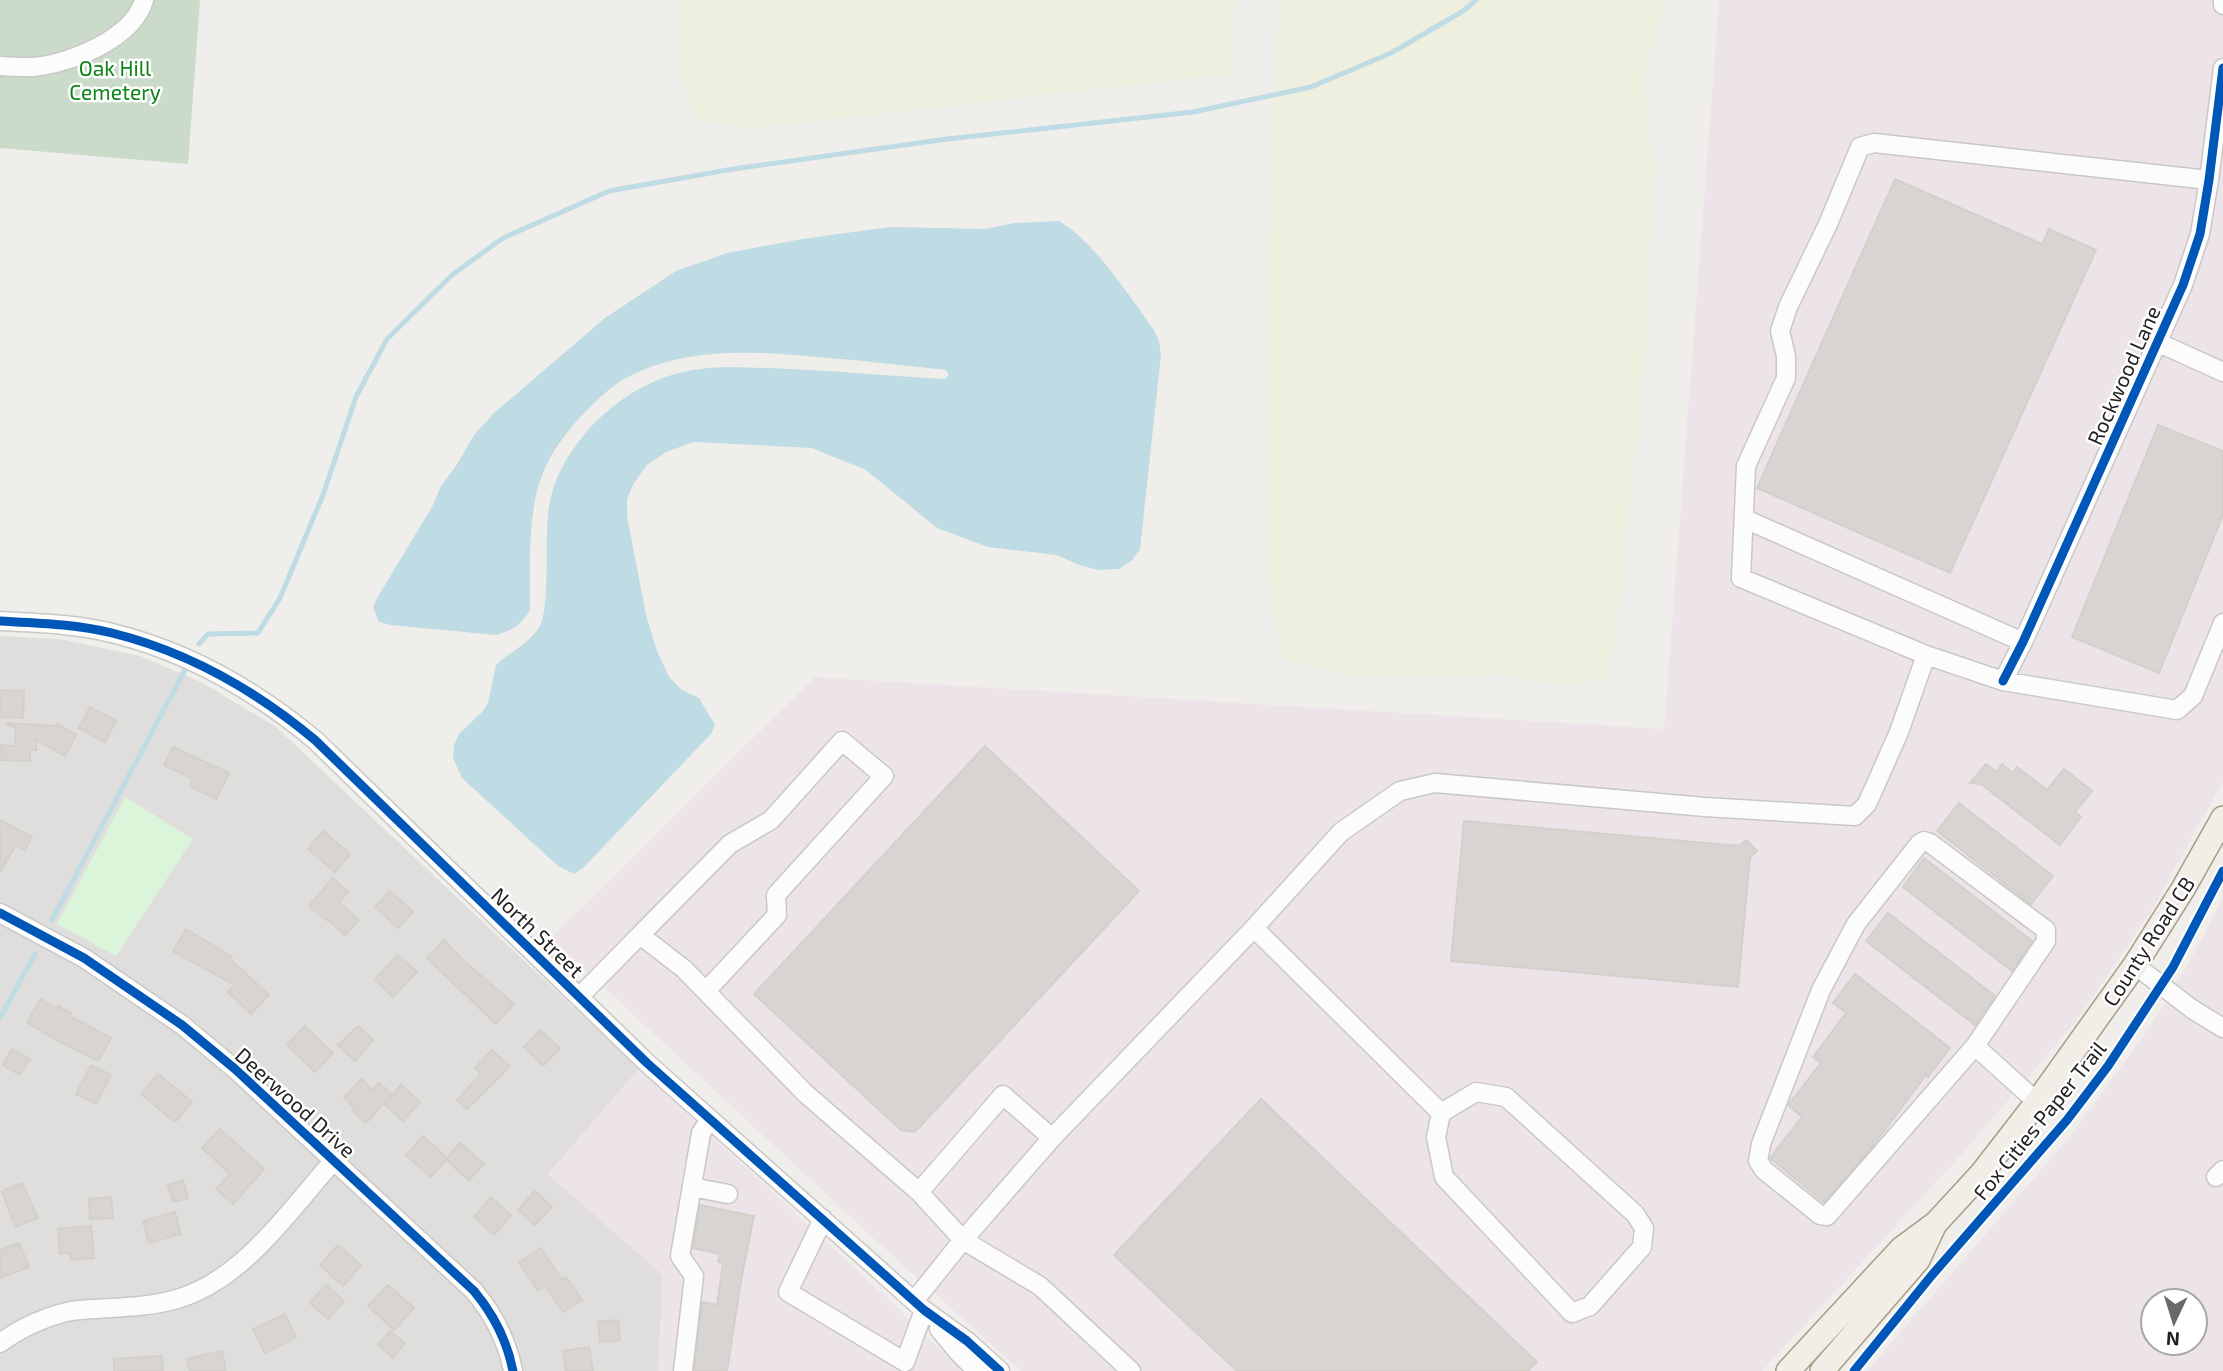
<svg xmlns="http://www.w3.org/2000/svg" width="2223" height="1371" font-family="'Exo 2',sans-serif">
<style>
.residential{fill:#dfdedc}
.industrial{fill:#ede4e9;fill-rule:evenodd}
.farmland{fill:#efefdf}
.cemetery{fill:#cadbca}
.park{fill:#daf5da}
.water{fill:#bfdbe3}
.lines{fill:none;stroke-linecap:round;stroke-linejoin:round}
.stream{stroke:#bfdbe3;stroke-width:5}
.building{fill:#d7d4d2;stroke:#d3d0cc;stroke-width:2}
.minor-casing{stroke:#c9c8c7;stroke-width:21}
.major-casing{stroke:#a79c86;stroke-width:26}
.minor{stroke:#fdfcfc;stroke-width:18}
.major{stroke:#f3ede7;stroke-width:23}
.cycleway-casing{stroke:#fff;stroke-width:13}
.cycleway{stroke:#0057b8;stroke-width:9}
.labels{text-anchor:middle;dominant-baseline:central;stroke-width:5;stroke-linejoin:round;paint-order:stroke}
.park-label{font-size:21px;fill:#0c8416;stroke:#fff}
.street-label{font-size:21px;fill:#222;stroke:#fff}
</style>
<rect width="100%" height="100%" fill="#f0eeeb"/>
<!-- residential -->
<path class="residential" d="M0,636L59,639L140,656L201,682L276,727L639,1069L548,1174L663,1275L658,1371H0Z"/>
<!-- industrial -->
<path class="industrial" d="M1719,0H2223V781L2152,910L2074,1024L1961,1155L1762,1371H1021L871,1236L551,938L815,677L1664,729Z
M2223,897V1371H1867L2072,1134L2150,1027L2200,943ZM2153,1301H2195V1343H2153Z
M639,1069L869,1281L963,1371H658L663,1275L548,1174Z"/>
<!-- farmland -->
<path class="farmland" d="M678,0H1235L1232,74L742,129L694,117L679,62Z
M1279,0H1665L1643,79L1653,161L1648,329L1615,644L1607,677L1567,686L1499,674L1352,677L1283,659L1267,577L1268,249Z"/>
<!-- cemetery -->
<path class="cemetery" d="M0,0H200L188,164L0,148Z"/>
<!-- park -->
<path class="park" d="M125,797L193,839L116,956L57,924Z"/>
<!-- water -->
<path class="water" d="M1059,221C1095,242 1129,296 1154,330L1159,341L1161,355L1140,549L1132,560L1119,569L1098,570L1079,565L1057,555L988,547L937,528L866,470L812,448L694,442L666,452L647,465L634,483L627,499V516L646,615L657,651L669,677L682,690L699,698L715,725L711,734L584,867L574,874L558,866L462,778L453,758L454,745L459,734L483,711L488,703L496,665C510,652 528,644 539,628C551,610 544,533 549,507C553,480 566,457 583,436C612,401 654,374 700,369C723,366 747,368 769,368C828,370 886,376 945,379L949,375L946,370C907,366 868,361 829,358C764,352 691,345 630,376C613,384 598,399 585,412C568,430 552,450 543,473C527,510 530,570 530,610C521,625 513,630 496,635L391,625L379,622L373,608L377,598L432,507L441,486L456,466L474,435L495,412L605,318L676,271L727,253L802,239L890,227L985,229L1014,223Z"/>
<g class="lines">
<!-- stream -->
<path class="stream" d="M199,644L208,634L258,633L280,598L323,495L356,397L387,339L452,275L503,238L609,191L733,169L947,139L1193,112L1311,87L1391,53L1463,11L1476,0
M52,920L185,670
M0,1018L35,954"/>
</g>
<!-- building -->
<path class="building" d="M1895,179L2042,244L2049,229L2096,250L1950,573L1757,488Z
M2158,425L2223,451V515L2159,673L2072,637Z
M0,690L24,691L23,718L0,717Z
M90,707L116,721L105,742L79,728Z
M5,723L55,726L57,724L76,735L65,756L36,740V750H30V761L0,760V745L15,746L16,729Z
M985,746L1139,891L915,1132L901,1130L754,994Z
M173,747L229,773L216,799L190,786L193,779L164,765Z
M1986,764L1997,772L2002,764L2013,773L2017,767L2047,790L2064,769L2092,791L2075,812L2081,817L2060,845L1981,784L1970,783Z
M1959,803L2053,876L2031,904L1937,831Z
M0,820L32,837L25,850L16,845L0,872Z
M1464,821L1739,846L1746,840L1757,851L1750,857L1738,987L1451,961Z
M323,831L350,854L335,872L308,849Z
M1924,858L2032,941L2012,971L1903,887Z
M333,878L348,892L339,902L359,920L345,935L327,919L326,920L309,906Z
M390,891L413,912L398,928L375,907Z
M1888,913L1995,996L1975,1025L1866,941Z
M186,929L232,957L231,960L269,995L251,1014L228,992L235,985L173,951Z
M444,940L463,960L514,1004L496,1024L427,958Z
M398,955L417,972L393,997L375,979Z
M1855,974L1950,1048L1928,1077L1926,1075L1869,1151L1824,1202L1770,1158L1802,1117L1788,1105L1821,1063L1813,1057L1846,1013L1833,1003Z
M41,999L57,1009L58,1006L71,1013L70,1016L111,1038L98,1061L58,1041L27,1022Z
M305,1026L333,1053L315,1072L287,1045Z
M358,1026L373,1040L355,1061L338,1045Z
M540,1030L560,1048L543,1066L524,1047Z
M12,1049L30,1059L20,1075L3,1065Z
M492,1050L510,1066L467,1109L457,1100L481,1074L475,1068Z
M91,1065L111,1075L96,1104L76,1094Z
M158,1074L192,1102L175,1122L141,1094Z
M361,1079L373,1090L379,1083L392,1094L366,1123L353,1111L355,1108L344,1098Z
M401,1085L420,1102L403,1121L384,1104Z
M1261,1099L1537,1362L1528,1371H1237L1114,1255Z
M220,1129L264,1169L233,1204L216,1189L230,1174L202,1148Z
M423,1136L447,1158L460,1143L484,1164L469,1180L446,1160L431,1177L406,1155Z
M183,1180L188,1198L173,1202L168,1185Z
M22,1183L38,1218L15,1227L2,1191Z
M535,1191L552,1207L535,1225L518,1210Z
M111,1197L113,1218L90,1219L89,1199Z
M491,1197L511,1215L494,1235L474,1217Z
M700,1205L754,1216L741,1281L727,1371H694L702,1302L717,1305L723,1263L718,1262L720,1254L693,1248Z
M175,1212L181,1234L149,1243L143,1221Z
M91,1226L94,1258L71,1260L70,1253L60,1254L58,1229Z
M19,1243L29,1267L0,1278V1250Z
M338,1245L361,1265L343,1286L320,1265Z
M541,1248L562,1280L566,1277L582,1300L563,1312L545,1286L538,1291L519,1262Z
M326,1285L344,1301L328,1319L310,1303Z
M388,1285L414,1308L394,1330L368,1306Z
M285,1314L296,1337L265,1353L253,1329Z
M618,1320L620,1340L600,1342L598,1322Z
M390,1331L405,1343L393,1358L378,1345Z
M589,1347L593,1371H566L563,1351Z
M222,1351L226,1371H190L187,1359Z
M162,1356L163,1371H114V1359Z"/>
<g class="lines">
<!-- minor casing -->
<g class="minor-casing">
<path id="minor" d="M2223,0V5
M0,66C11,67 22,67 33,67C69,64 133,39 144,0
M2209,180L1874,143L1860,147L1828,224L1788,307L1780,331L1786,356V378L1746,466L1741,578L1926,655L2003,681L2177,710L2193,696L2223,623
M2157,342L2223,372
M1745,519L2023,642
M0,621C38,623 76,624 112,633C189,652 255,690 315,740L647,1063L924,1310L967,1341L1000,1371
M2003,681L2023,642L2183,285L2200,234L2209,180L2223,68
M0,913L84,958L182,1025L235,1069L474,1291C494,1315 507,1340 513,1371
M1254,928L1441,1113L1436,1137L1444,1177L1572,1313L1590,1306L1642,1247L1644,1228L1635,1214L1506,1097L1476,1092L1441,1113
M640,935L730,844L771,820L842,741L884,776L776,895L777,915L706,991
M2135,965L2192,1009L2223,1028
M579,997L640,935L684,969L806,1094L919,1192L963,1240L1040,1286L1131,1371
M1975,1046L1827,1216L1820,1215L1764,1170L1758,1161L1761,1144L1821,990L1856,924L1919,844L1924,841L1930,843L2046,930V941L1975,1046L2037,1102
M2216,1177L2223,1170
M692,1187L728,1194
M919,1192L1003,1095L1052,1138
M823,1219L788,1292L905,1362L924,1310
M914,1301L963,1240L1052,1138L1254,928L1341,832L1400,791L1435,783L1705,807L1855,816L1867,804L1899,732L1926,655
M939,1329L959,1353L977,1371
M0,1343C22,1327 44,1317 71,1311C105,1307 143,1309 177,1299C243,1280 290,1210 334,1160
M683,1371L694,1276L680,1256L701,1133L710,1119"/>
</g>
<!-- major casing -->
<g class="major-casing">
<path id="major" d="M1788,1371L1901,1249L1936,1223L1982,1173L2037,1102L2135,965L2183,889L2223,818
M1822,1371L1918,1260L1934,1226"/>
</g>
<!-- minor -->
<use href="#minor" class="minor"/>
<!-- major -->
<use href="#major" class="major"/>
<!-- cycleway casing -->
<g class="cycleway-casing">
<path id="cycleway" d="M0,621C38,623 76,624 112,633C189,652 255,690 315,740L647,1063L924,1310L967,1341L1000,1371
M2003,681L2023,642L2183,285L2200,234L2209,180L2223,68
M0,913L84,958L182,1025L235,1069L474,1291C494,1315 507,1340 513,1371
M1854,1371L1932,1275L2067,1120L2108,1066L2173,967L2223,871"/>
</g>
<!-- cycleway -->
<use href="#cycleway" class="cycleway"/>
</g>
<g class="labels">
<!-- park labels -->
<g class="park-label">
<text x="115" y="67">Oak Hill<tspan x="115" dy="24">Cemetery</tspan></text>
</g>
<!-- street labels -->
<g class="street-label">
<text transform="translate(2123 375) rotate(-66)">Rockwood Lane</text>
<text transform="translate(538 932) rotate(44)">North Street</text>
<text transform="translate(2148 941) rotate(-57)">County Road CB</text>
<text transform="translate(296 1102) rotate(42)">Deerwood Drive</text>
<text transform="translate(2039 1120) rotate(-51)">Fox Cities Paper Trail</text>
</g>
</g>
<!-- north arrow -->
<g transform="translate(2174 1322) rotate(184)"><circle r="33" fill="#ffffff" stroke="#a7a7a7" stroke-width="2"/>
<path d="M0-5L12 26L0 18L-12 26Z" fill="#6a6968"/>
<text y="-10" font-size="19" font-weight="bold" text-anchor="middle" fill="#222222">N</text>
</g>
</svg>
